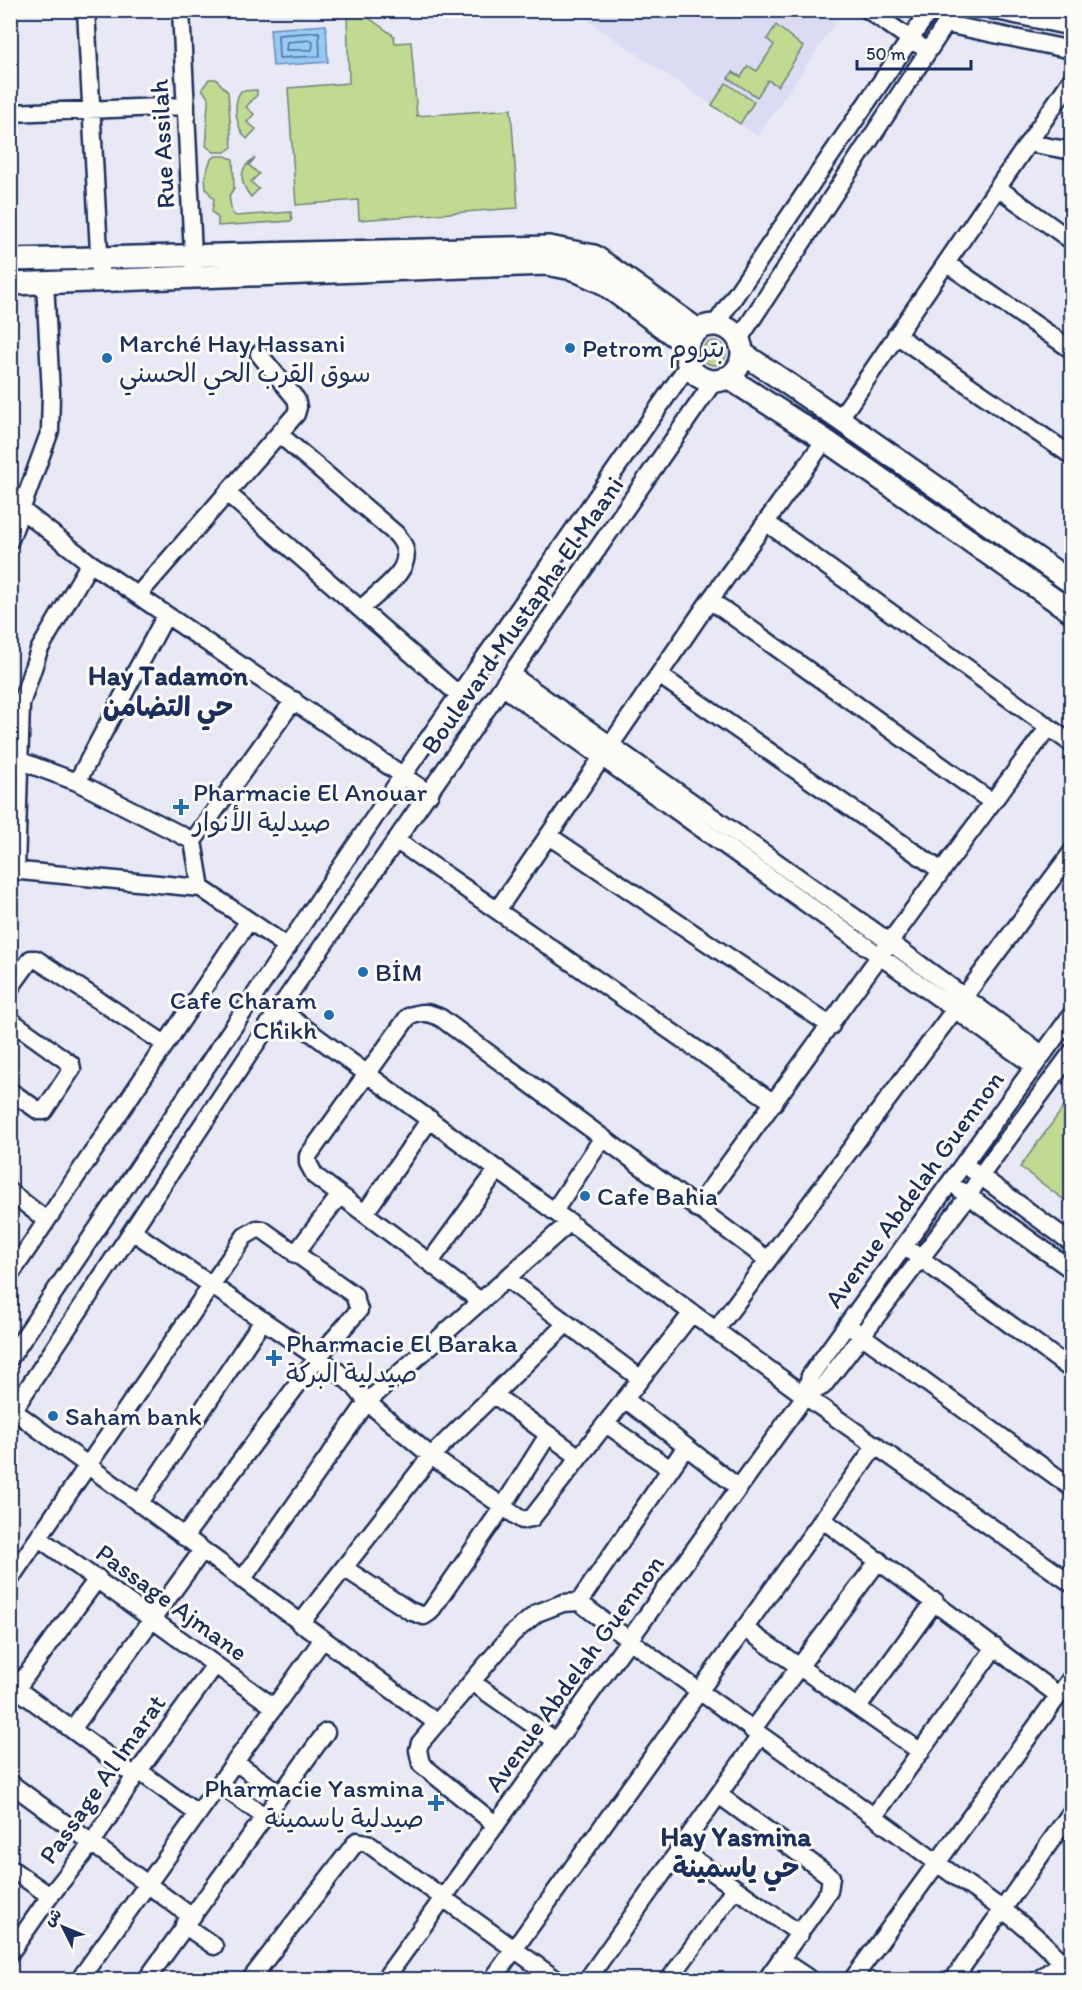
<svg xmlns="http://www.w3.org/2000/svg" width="1082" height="1990" font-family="Itim,'Playpen Sans Arabic',sans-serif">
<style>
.built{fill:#dbdcf4}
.green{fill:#c0da91;stroke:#6e8478;stroke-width:1.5}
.water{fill:#98caf5;stroke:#668cb9;stroke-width:1.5}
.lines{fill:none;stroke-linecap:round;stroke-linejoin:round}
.shore{stroke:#4d6d9a;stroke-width:1.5}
.minor-casing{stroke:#1b2f5e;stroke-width:21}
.major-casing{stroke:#1b2f5e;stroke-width:26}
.minor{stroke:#fdfcf7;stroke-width:16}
.major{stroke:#fdfcf7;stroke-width:21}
.poi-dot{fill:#1f6fb2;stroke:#fdfcf7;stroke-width:2}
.labels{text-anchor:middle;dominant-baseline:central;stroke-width:6;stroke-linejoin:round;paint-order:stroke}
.street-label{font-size:26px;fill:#1b2f5e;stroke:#fdfcf7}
.poi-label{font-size:26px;fill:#1b2f5e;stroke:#fdfcf7;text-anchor:start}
.neighbourhood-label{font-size:27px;font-weight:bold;fill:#1b2f5e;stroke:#fdfcf7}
</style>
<rect width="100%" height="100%" fill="#e9e9f5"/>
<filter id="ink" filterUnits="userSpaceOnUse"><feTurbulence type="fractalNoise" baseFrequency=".0167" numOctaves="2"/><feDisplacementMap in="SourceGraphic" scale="12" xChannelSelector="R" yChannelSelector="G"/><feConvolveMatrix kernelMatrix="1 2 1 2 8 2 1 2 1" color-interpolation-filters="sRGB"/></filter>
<g filter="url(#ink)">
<!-- built -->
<path class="built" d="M597,10H819L836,22L758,136L589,22Z"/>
<!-- green -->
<path class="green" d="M355,10L359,11L394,36L395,43L411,42L417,116L511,109L518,208L359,220L358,200L296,205L288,88L349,83L347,14Z
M776,25L803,47L778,86L768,80L757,97L728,78L733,72L741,77L748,66L757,71L774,45L767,39Z
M209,79H216L228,92L232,147L225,152H214L206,146C209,129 205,116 209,99L202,89Z
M726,83L754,102L740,124L712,105Z
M257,90V95L246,107L254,114L247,122L256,129L247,139C236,129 232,103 241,91Z
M216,156H225L233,159L234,188L229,196L232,213L236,216L291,212L292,221L218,226V218L212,212L214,199L206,189L205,176L211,159Z
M255,158L249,165L259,174L251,182L259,189L251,197C239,182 238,168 255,158Z
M702 353a12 12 0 1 1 24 0a12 12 0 1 1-24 0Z
M1071,1097V1205L1020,1167Z"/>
<!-- water -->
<path class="water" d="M326,25L328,62L273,66L270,29Z"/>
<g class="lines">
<!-- shore -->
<path class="shore" d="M319,32L320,56L279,58L278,35Z
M311,40L313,43L312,50H286L287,42Z"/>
<!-- minor casing -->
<g class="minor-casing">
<path id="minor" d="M86,10L100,270
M181,10L194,275
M868,10L919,45
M992,10L1072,27
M946,24L1072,50
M10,113L186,106
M1028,143L1072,151
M998,188L1072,241
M946,263L1072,350
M715,325L930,10
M896,335L1072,456
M739,339L955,10
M840,418L1072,79
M279,434L396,534C424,565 384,586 362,608
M227,493L459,695
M23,511L90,563L430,794
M767,523L1072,744
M10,540L50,431L51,394L45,282
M138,595L296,414L298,407L296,399L259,354
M710,600L992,802
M512,675L891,943L1042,1054
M659,675L940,870
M503,687L1034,1066
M18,760L77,782L193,841
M77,782L166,615
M549,836L831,1026
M397,841L774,1103
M10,870L201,888L288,947
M16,870L21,704L39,650L90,563
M201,888L193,841L294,700
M498,909L710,600L825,440
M10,988L31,959H36L165,1044
M279,1009L805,1396L1072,1584
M10,1020L71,1064L72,1069L44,1111H39L10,1091
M972,1170L1072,1243
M960,1190L1072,1270
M10,1192L46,1220
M696,1208C815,1048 928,885 1049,727
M554,1211L602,1139
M365,1213L430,1119
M132,1231L337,1371L355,1387L367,1402L431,1456L522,1520L532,1518L692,1313
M912,1252L1072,1370
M295,1254L340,1195
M430,1262L498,1169
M10,1275L248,922
M506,1278L641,1379
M479,1300L315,1176L308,1163V1156L408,1017C421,1011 429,1012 441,1018L768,1260
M853,1329L1072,1488
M716,1330L1072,852
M10,1358L403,775L689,364
M493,1394L579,1457
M805,1396L823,1386L837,1368L969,1195L981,1175L1072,1052
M625,1399L739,1488
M10,1408L437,1723
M10,1415L279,1009L714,381
M606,1424L669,1468
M139,1504L263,1320
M822,1519L1058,1695
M39,1538L274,1707
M344,1568L410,1611L424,1616L430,1612L502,1508L548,1435
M10,1579L245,1236L257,1229L263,1230L354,1295L359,1310L318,1357L184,1537
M242,1580L367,1402L570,1222
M579,1602L685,1448
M300,1624L431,1456L566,1324
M744,1628L921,1752
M472,1682L556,1741
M10,1684L135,1776
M11,1696L98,1578
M858,1707L935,1601
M73,1728L202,1551
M752,1730L879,1560
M235,1762L281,1794
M139,1771L198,1814
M10,1783L192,1917
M219,1784L265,1817
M719,1795L831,1877L829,1891L766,1980
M875,1815L995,1647
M496,1825L421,1764L418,1750L420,1743L512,1634L537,1613L563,1603L579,1602C696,1692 818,1774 936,1862C982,1897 1036,1927 1072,1975
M680,1849L800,1934
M10,1868L50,1896
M184,1925L214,1946
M10,1953L50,1896L92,1843L135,1776L215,1665
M781,1960L811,1980
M79,1980L323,1639
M146,1980L326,1732
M250,1980L357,1841L367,1843L557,1980
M384,1980L805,1396L810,1376L1072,1014
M492,1980L876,1445
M587,1980L760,1736
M669,1980L735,1888
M852,1980L1072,1677
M953,1980L1072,1811
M1038,1980L1071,1956"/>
</g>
<!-- major casing -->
<g class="major-casing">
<path id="major" d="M10,260L549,247L594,256L698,330
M10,284L546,264L573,269L603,283L687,345
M686 353a28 28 0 1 1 56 0a28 28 0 1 1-56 0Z
M742,353C854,427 962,506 1072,583
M727,377L825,440L1072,612"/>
</g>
<!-- minor -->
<use href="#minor" class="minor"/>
<!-- major -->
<use href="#major" class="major"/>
</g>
</g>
<!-- markers -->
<g class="poi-dot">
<circle cx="570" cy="348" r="6"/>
<circle cx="107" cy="358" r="6"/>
<path d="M178 798h6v6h6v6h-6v6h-6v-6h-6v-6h6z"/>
<circle cx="363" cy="972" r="6"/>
<circle cx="329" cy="1015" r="6"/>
<circle cx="585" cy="1196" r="6"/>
<path d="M271 1349h6v6h6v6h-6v6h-6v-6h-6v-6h6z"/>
<circle cx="53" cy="1416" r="6"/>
<path d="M433 1794h6v6h6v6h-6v6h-6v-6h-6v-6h6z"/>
</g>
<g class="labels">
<!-- street labels -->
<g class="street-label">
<text transform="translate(162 144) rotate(-93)">Rue Assilah</text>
<text transform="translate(522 615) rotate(-55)">Boulevard Mustapha El Maani</text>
<text transform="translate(914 1189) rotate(-54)">Avenue Abdelah Guennon</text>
<text transform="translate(172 1602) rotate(36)">Passage Ajmane</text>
<text transform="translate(574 1673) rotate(-54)">Avenue Abdelah Guennon</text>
<text transform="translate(102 1779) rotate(-55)">Passage Al Imarat</text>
</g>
<!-- poi labels -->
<g class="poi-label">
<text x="119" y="343">Marché Hay Hassani<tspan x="119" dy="30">سوق القرب الحي الحسني</tspan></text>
<text x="582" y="348">Petrom بتروم</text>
<text x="193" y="792">Pharmacie El Anouar<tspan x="193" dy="30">صيدلية الأنوار</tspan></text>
<text x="375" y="972">BİM</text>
<text x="317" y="1000" text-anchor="end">Cafe Charam<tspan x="317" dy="30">Chikh</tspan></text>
<text x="597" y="1196">Cafe Bahia</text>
<text x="286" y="1343">Pharmacie El Baraka<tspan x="286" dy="30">صيدلية البركة</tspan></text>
<text x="65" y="1416">Saham bank</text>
<text x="424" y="1788" text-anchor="end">Pharmacie Yasmina<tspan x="424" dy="30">صيدلية ياسمينة</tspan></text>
</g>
<!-- neighbourhood labels -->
<g class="neighbourhood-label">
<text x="168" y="675">Hay Tadamon<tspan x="168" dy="31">حي التضامن</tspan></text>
<text x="736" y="1836">Hay Yasmina<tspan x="736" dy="31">حي ياسمينة</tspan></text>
</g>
</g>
<!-- margin -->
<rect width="1082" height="1990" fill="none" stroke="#fdfcf7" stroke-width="36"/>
<rect x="18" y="18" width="1046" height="1954" fill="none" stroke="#1b2f5e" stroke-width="2" filter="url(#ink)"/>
<!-- north arrow -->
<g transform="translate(63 1927) rotate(313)" stroke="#fdfcf7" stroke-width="4.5" paint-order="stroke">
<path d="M0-4.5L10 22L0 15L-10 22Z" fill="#1b2f5e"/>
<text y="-9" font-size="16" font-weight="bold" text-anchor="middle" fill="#1b2f5e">ش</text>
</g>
<!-- scale -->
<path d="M857 60v9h114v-9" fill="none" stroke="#1b2f5e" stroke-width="3"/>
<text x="866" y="60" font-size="18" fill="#1b2f5e" stroke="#fdfcf7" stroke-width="4.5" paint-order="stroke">50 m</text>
</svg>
